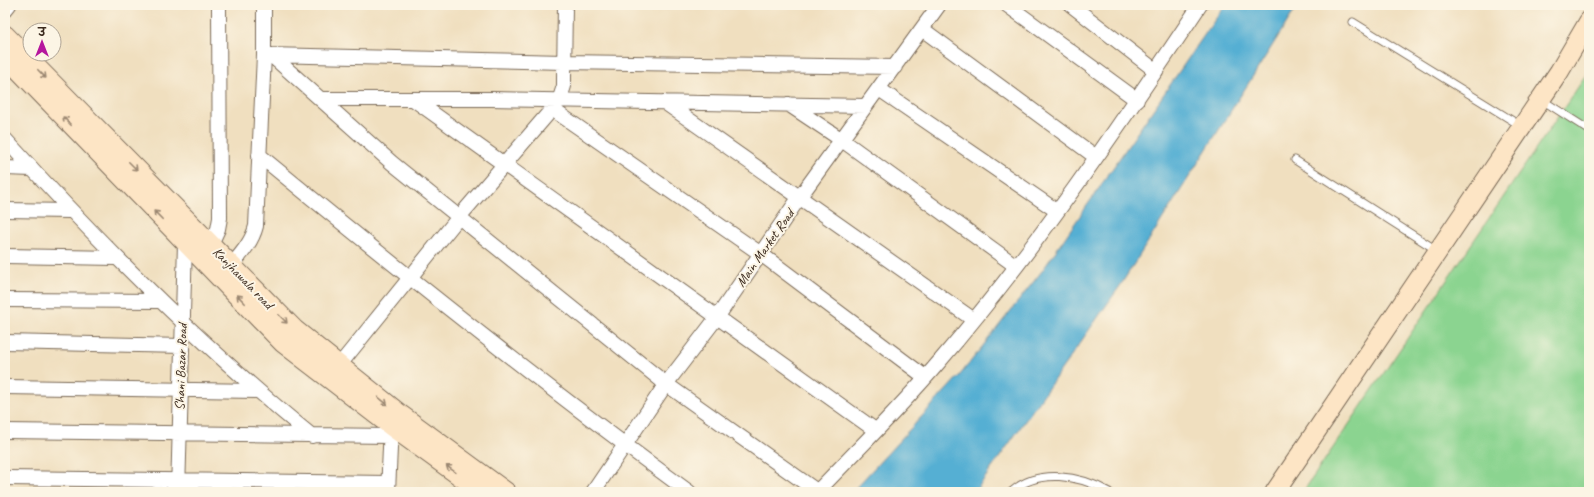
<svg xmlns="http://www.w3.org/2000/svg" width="1594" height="497" font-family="Caveat,'Playpen Sans Deva',sans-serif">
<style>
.green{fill:#8bd490;stroke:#637f57}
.water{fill:#55afd3;stroke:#486c78}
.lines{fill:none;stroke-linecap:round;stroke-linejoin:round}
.lane-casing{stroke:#7a6956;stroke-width:9}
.street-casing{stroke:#7a6956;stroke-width:16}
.secondary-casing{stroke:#7a6956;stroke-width:21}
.lane{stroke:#fff;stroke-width:7}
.street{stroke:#fff;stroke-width:14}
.secondary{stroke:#fde5c5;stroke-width:19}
.oneway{stroke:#9c8872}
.labels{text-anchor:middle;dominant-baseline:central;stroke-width:4;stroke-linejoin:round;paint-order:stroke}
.street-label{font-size:14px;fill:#3b2a1e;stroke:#fcf5e5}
</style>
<rect width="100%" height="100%" fill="#fcf5e5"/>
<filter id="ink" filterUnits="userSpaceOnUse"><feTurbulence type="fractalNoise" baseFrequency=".025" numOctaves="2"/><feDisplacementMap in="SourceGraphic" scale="8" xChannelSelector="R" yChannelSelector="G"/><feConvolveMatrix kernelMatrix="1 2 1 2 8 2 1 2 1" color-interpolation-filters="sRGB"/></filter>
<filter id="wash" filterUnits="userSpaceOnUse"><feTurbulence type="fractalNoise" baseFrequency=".012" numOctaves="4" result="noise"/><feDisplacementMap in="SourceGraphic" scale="16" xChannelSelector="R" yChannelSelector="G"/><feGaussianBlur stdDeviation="0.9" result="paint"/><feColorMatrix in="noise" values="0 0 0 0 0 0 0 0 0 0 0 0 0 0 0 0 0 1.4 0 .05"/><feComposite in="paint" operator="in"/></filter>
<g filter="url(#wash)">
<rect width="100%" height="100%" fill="#f0dfbf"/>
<!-- green -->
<path class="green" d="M1589,71V492H1303Z"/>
<!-- water -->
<path class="water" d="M1225,5H1298L1120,286L975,492H852L960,375L1042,271Z"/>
</g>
<g filter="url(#ink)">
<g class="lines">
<!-- lane casing -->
<g class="lane-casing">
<path id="lane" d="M1353,22L1521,126
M1542,100L1589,130
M1295,160L1438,251
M1011,492C1038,468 1080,475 1109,492"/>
</g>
<!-- street casing -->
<g class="street-casing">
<path id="street" d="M1007,5L1137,100
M1071,5L1156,71
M5,10L9,5
M922,29L1096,157
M268,55L563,62L895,67
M271,55L392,163L666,384L818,492
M879,89L1057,211
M320,99H491L866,106
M413,99L875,430
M664,102L974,320
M788,104L842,140L1016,266
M552,109L761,254L925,377
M5,139C101,245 201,346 312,436
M259,155C400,271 542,385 689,492
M5,168L32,169
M5,210L70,211
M211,244L218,229L220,218L219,5
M5,256L116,258
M231,266C241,254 252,242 256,226L264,55V5
M5,300L160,301
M5,342L182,346
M333,373L459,217L559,101L564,86V78L565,5
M5,387L257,391
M5,431L390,436
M5,478L388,483
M178,492L185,243L190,239
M388,492L391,426
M593,492L666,384L718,316L799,198L939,5
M817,492C858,449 901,407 939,362C1035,250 1118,128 1200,5"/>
</g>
<!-- secondary casing -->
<g class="secondary-casing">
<path id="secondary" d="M5,35L295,330L401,415L506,492
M5,56L283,343L391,426L482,492
M1275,492L1559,72L1589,21"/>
</g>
<!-- lane -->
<use href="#lane" class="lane"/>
<!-- street -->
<use href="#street" class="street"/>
<!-- secondary -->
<use href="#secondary" class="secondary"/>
</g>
<!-- one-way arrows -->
<defs><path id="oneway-shaft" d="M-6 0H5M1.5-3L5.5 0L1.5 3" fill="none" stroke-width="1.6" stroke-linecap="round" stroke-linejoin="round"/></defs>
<g class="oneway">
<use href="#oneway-shaft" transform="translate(42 74) rotate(46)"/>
<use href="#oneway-shaft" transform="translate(67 121) rotate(-134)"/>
<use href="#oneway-shaft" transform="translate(133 166) rotate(45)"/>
<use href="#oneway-shaft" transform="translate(158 215) rotate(-134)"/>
<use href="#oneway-shaft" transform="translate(241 299) rotate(-134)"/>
<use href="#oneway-shaft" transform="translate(283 319) rotate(45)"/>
<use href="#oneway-shaft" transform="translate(383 401) rotate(39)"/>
<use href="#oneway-shaft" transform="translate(451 469) rotate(-144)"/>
</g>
</g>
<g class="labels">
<!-- street labels -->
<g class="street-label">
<text transform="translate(765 248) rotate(-55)">Main Market Road</text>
<text transform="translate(243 278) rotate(46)">Kanjhawala road</text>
<text transform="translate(181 367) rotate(-88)">Shani Bazar Road</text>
</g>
</g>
<!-- margin -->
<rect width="1594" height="497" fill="none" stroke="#fcf5e5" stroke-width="20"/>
<!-- north arrow -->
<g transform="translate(42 42)"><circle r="19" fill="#fcf5e5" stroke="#afa495"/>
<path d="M0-3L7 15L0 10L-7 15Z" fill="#b5179e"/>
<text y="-6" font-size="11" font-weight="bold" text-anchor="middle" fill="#3b2a1e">उ</text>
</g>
</svg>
